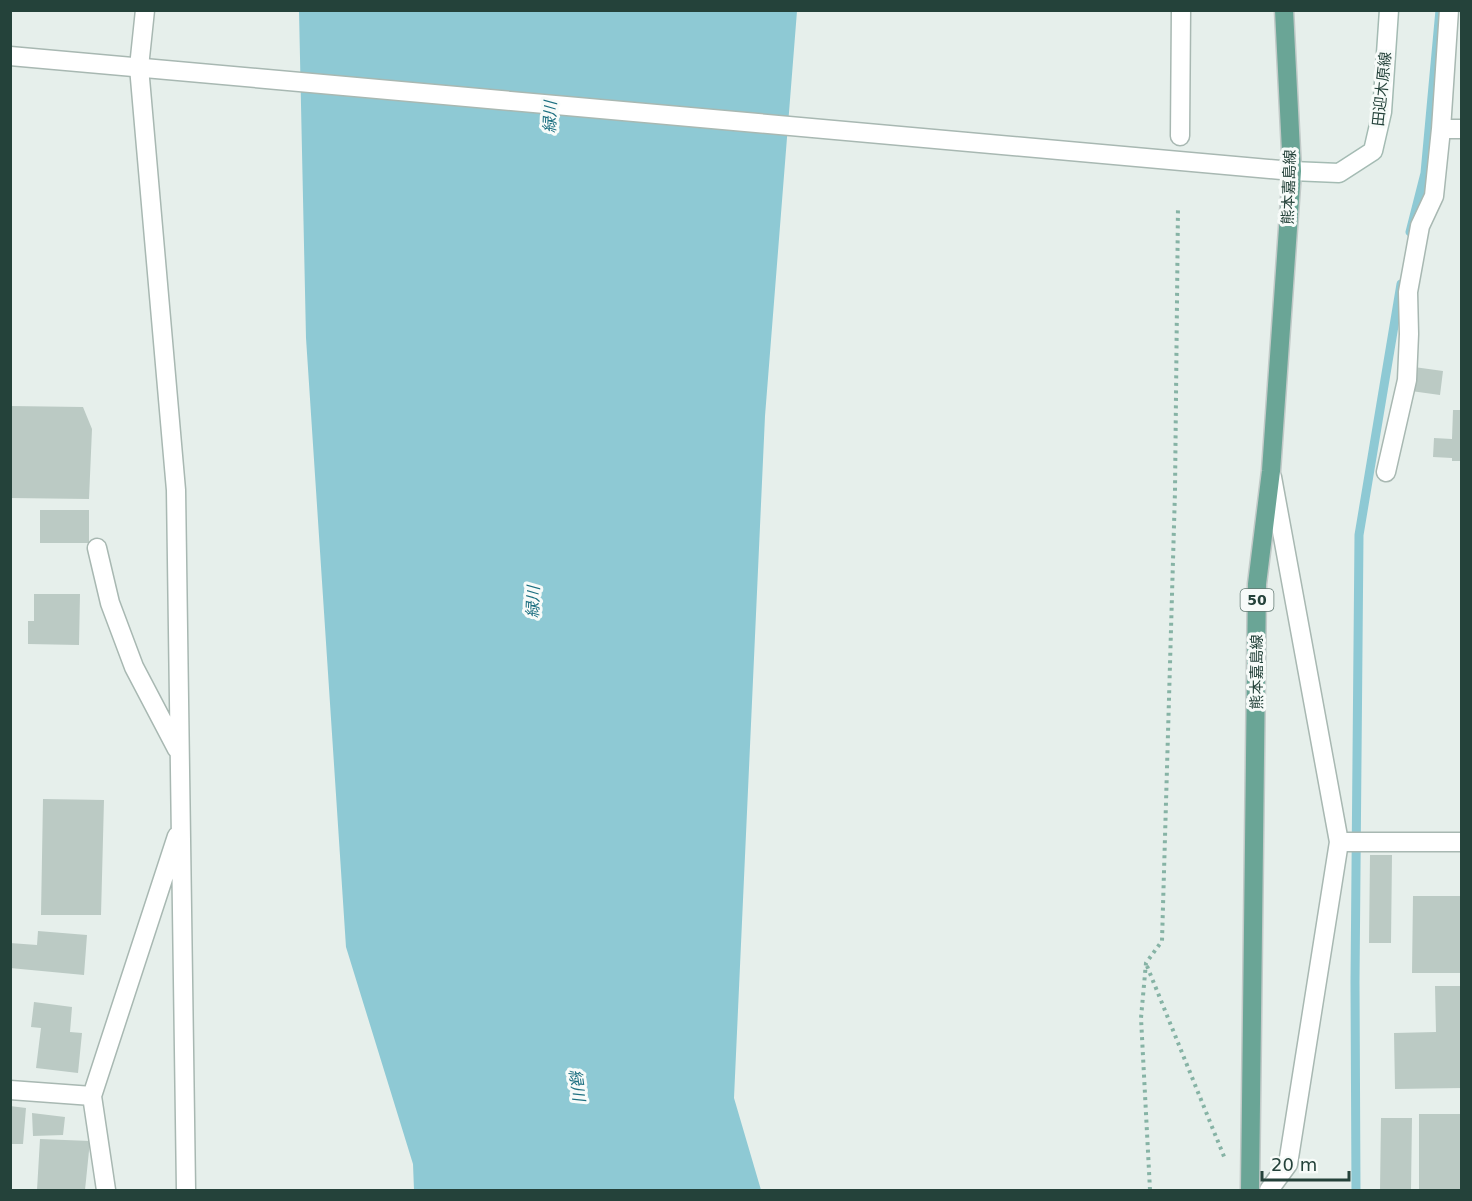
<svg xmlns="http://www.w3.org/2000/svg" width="1472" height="1201" font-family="'DejaVu Sans','Noto Sans JP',sans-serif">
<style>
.water{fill:#8ec9d4}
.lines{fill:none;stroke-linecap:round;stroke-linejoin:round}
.stream{stroke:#8ec9d4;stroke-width:9}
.building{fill:#bbcac4}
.minor-casing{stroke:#a8b8b2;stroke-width:21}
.tertiary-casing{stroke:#a8b8b2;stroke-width:21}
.secondary-casing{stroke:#a4bbb3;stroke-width:21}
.primary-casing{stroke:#c2cac8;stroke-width:21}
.path{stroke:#86b3a5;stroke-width:4;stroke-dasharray:3 4.5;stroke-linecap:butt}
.minor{stroke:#fff;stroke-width:18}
.tertiary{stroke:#fff;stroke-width:18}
.secondary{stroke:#fff;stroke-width:18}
.primary{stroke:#6aa596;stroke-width:18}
.labels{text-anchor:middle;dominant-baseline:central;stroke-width:6;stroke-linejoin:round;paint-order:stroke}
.shield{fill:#f7fbf9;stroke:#637a73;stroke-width:1.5}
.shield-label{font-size:14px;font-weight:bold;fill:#24423a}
.street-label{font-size:15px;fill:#24423a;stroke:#f7fbf9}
.water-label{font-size:16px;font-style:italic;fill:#1c6f80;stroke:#f7fbf9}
</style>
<rect width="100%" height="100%" fill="#e6efeb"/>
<!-- water -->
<path class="water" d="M299,11H797L765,416L734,1098L761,1190H414L413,1164L346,947L306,338Z"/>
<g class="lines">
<!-- stream -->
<path class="stream" d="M1410,232L1425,173L1440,10
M1356,1190L1355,982L1359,535L1401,284"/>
</g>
<!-- building -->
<path class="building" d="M1414,367L1443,371L1440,395L1411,391Z
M10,406L83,407L92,429L89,499L10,498Z
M1453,410H1462V461H1452V458L1433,457L1434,438L1452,439Z
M40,510H89V543H40Z
M34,594H80L79,645L28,644V621H34Z
M43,799L104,800L101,915H41Z
M1370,855H1392L1391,943H1369Z
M1413,896H1462V973H1412Z
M38,931L87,935L84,975L10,968V943L37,945Z
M1435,986H1462V1088L1395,1089L1394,1033L1436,1032Z
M34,1002L72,1007L70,1032L82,1033L78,1073L36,1068L41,1028L31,1027Z
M10,1106L26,1108L23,1144H10Z
M32,1113L65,1117L63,1135L33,1136Z
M1419,1114H1462V1190H1419Z
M1381,1118H1412L1411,1190H1380Z
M40,1139L90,1141L85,1190H37Z"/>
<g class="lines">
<!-- minor casing -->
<g class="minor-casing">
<path id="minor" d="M145,10L139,67L176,490L186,1190
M1449,10L1441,129H1462
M1180,136L1181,10
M1386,472L1407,380L1409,334L1408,292L1420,226L1434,196L1441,129
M97,548L110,603L134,667L177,749
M1339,842H1462
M10,1090L92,1096L106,1190
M92,1096L177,836
M1269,1190L1288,1164L1339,842L1272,477"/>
</g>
<!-- tertiary casing -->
<g class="tertiary-casing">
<path id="tertiary" d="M10,56L1292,171"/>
</g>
<!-- secondary casing -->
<g class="secondary-casing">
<path id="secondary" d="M1292,171L1339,173L1373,151L1382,112L1389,10"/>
</g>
<!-- primary casing -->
<g class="primary-casing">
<path id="primary" d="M1250,1190L1257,584L1271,471L1292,171L1284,10"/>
</g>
<!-- path -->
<path class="path" d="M1147,966L1225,1159
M1150,1190L1141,1018L1146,963L1162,941L1175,491L1178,206"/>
<!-- minor -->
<use href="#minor" class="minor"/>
<!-- tertiary -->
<use href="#tertiary" class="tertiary"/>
<!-- secondary -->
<use href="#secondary" class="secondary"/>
<!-- primary -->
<use href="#primary" class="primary"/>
</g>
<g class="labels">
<!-- shield labels -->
<rect class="shield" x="1240.5" y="589" width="33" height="22" rx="4.5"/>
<g class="shield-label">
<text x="1257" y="600">50</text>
</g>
<!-- street labels -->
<g class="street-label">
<text transform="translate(1382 89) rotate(-84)">田迎木原線</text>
<text transform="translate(1289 187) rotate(-88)">熊本嘉島線</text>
<text transform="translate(1257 672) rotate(-90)">熊本嘉島線</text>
</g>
<!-- water labels -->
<g class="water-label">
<text transform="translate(550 117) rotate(-88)">緑川</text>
<text transform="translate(533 602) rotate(-88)">緑川</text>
<text transform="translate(577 1085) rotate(82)">緑川</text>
</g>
</g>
<!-- border -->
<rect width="1472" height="1201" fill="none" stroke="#24423a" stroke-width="24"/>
<!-- scale -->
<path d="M1262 1171v9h87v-9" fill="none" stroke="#24423a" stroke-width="3"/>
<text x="1271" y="1171" font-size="18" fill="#24423a" stroke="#f7fbf9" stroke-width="4.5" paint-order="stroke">20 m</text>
</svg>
